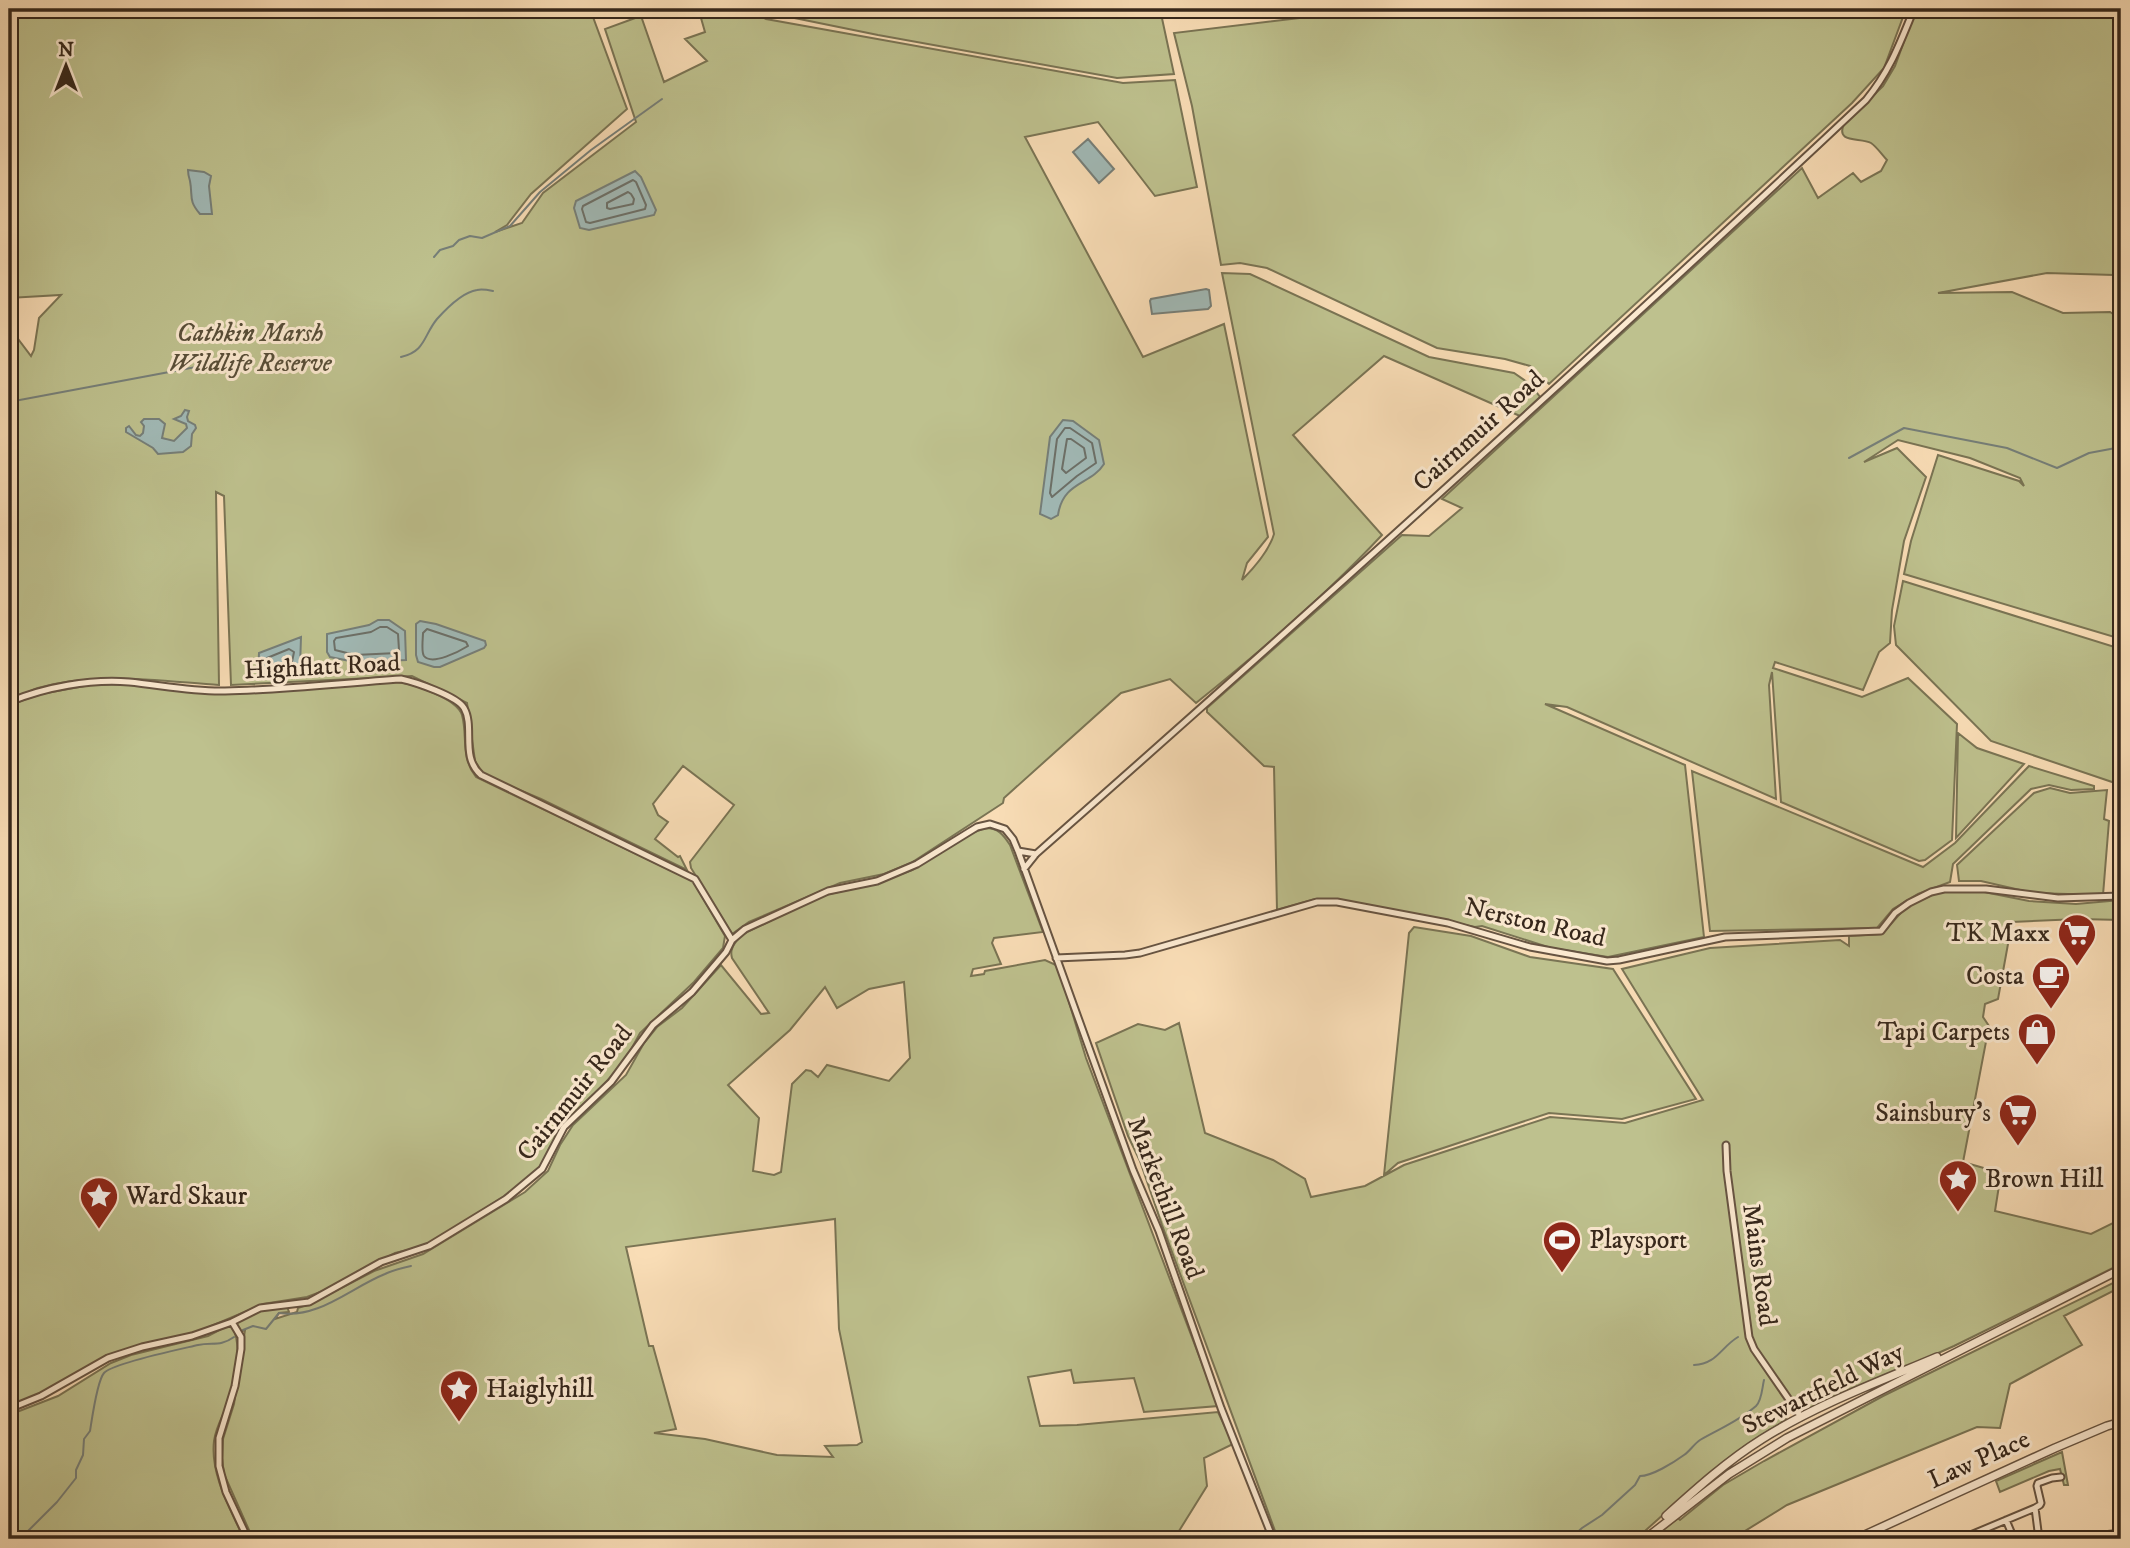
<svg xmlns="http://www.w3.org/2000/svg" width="2130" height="1548" font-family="'IM FELL DW Pica',serif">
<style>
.green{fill:#bec18e;stroke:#7a7454;stroke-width:2;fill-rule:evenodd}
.water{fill:#a1bab7;stroke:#767f79;stroke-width:2}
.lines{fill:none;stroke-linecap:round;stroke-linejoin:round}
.shore{stroke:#6c7069;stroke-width:2}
.stream{stroke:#767f79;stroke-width:2}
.minor-casing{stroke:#675442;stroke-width:9}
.tertiary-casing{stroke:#675442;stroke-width:10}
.minor{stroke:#fbe9d0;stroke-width:5}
.tertiary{stroke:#fbe9d0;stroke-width:7}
.labels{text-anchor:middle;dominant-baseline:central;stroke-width:6;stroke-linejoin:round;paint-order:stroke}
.park-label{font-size:26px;font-style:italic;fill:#584e38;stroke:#fbe9d0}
.street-label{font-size:26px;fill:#36271b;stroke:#fbe9d0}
.poi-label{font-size:26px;fill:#36271b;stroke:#fbe9d0;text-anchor:end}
</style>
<rect width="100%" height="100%" fill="#f9ddb6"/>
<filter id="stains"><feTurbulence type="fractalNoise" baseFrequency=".00286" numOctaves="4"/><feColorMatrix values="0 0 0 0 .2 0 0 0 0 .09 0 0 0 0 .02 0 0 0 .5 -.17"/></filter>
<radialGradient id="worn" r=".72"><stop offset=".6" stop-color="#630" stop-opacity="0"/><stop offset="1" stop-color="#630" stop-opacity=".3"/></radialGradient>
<!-- green -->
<path class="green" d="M9,9H590L627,109L531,194L507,225L495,232L522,223L543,193L636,122L605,29L638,17L641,16L664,82L707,61L685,39L705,32L699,11L704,9H748L766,19L1123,83L1175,80L1197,187L1155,196L1098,122L1025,137L1143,357L1224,324L1268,537L1247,563L1242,580C1254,568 1269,551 1274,534L1222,273L1250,274L1429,357L1514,373L1530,384L1540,397L1520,416L1384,356L1293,435L1382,535C1325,596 1261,651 1196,703L1170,679L1121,693L1004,798L1003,803L911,863L884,874L840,883L749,922L732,934L691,868L690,862L734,805L683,766L653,804L658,815L668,822L655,839L678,857L680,856L687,870L541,799L484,775L475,761L467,703L412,676L231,685L224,496L216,492L219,685C160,681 96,671 38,688C28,691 18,698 9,702V327L31,356L34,350L39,318L61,295L9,298Z
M762,9H1160L1174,74L1117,78L878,35L770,13Z
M1376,9H1906L1884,68L1852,103L1549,384L1530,366L1505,359L1437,348L1267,268L1240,263L1221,265L1192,106L1174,33Z
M1916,9H2121V278L2114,275L2047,273L1938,293L2012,292L2063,313L2110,312L2121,319V639L1904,574L1911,541L1938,455L2019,481L2024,486L2020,478L1970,458L1898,440L1864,462L1897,448L1926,477L1904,541L1892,610L1890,643L1879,652L1863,690L1775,662L1773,668L1862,697L1908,678L1957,724L1952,840L1925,860L1919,861L1781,802L1772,672L1769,685L1776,799L1567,707L1545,704L1685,765L1704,937L1608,957L1551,948L1482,926L1475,927L1336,899H1315L1277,910L1274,767L1264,766L1207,712V708L1402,535L1429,536L1462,508L1442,499L1802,168L1818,198L1853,173L1861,182L1881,171L1887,160C1882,155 1877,147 1871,143C1861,137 1835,144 1844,124L1883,86L1895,66Z
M1903,581L2121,649V718L2119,721L2116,755L2121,766V785L1991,741L1896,645L1894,626Z
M396,682C411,683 457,698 462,715C468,737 460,757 476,777L693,881L725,936L723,948L694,982L640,1033L623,1064L565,1125L539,1168L509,1193L429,1245L395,1253L323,1291L307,1297L263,1304L190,1335L129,1349L65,1384L9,1406V705L41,694L90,685L126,684L224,694Z
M1958,733L1977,748L2024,764L1956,838Z
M2029,766L2094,786V789L2071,790L2049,785L2031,789L1953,864L1950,882L1918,894L1893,909L1877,928L1710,931L1692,771L1923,867L1955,843Z
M2050,788L2070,793L2107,790L2104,819L2109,821L2103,895L2033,893L1981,881H1959L1957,865L2034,793Z
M985,828C998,828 1003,834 1010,845L1043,932L994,938L992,943L1001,964L973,969L971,976L984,974L985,971L1045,960L1058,966L1086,1058L1218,1406L1144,1412L1134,1378L1074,1383L1071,1370L1028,1377L1040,1426L1077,1425L1218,1412L1233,1444L1204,1458L1207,1486L1174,1539H253L224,1474L222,1458L223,1439L234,1404L245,1330L240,1332L234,1321L260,1308L286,1304L289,1312L279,1313L275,1319L297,1312L298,1308L312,1303L374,1271L423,1254L525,1192L548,1171L560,1145L573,1125L626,1075L644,1043L657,1027L682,1008L721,965L761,1014L769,1013L732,958C729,948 736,942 741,935L821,896L877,883L912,870L972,833ZM904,982L910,1058L889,1081L827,1065L818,1077L811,1071L806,1070L792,1084L781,1172L774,1175L753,1171L759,1118L728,1085L790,1030L825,987L837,1008L869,989ZM835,1219L839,1329L862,1442L857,1445L825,1446L833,1457L777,1455L705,1439L654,1433L676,1429L653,1346H649L626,1247Z
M1943,890L1979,891L2029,901L2076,904L2121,900V920L2079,919L2012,922L1998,999L1985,1004L1983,1017L1989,1026L1963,1162L2001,1173L1995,1211L2091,1234L2121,1219V1264L1954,1346L1812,1409L1805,1410L1796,1401L1789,1404C1791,1420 1780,1424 1768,1431C1719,1460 1678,1502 1636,1539H1278L1162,1225L1140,1161L1128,1136L1096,1043L1138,1024L1165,1030L1179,1023L1205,1133L1273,1160L1305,1179L1311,1197L1365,1186L1404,1165L1550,1117L1625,1123L1703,1100L1622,969L1710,948L1840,940L1849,946V936L1882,934L1906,907Z
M1414,927L1471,936L1530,957L1613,969L1696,1099L1622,1119L1549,1113L1398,1163L1384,1175L1409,933Z
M2121,1279V1287L2064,1316L2082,1345L2010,1384L2000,1428L1977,1427L1787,1505L1732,1539H1652L1678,1518L1680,1520L1723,1485L1764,1461L1883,1396Z
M227,1326H232C242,1344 236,1376 231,1395C226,1411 216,1425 214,1441C210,1475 231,1510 244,1539H9V1415L58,1396L111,1363L131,1355L208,1336Z
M2062,1452L2068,1485H2064L2060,1469L2049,1471L2000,1492L1996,1481Z"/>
<!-- water -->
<path class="water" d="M1088,139L1114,169L1099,183L1073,152Z
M188,170L204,172L211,176L209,186L212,214H200C188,200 193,197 190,181C189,178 188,174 188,170Z
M635,171L641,177L656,210L654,215L589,230L580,228L574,208L576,201Z
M1206,289L1209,290L1211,306L1208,309L1152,314L1150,301L1151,299Z
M185,410L189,411L187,417L188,421L195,425L196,428L192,434L191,446L183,452L158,454L153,448L126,432V428L129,426L136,435L140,436L143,433L144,426L141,422L144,419H159L165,424L162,438L174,441L187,428L186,424L174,419L181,416Z
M1063,420L1073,421L1099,440L1104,464C1091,485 1063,481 1058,515L1051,519L1040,514L1050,437Z
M378,620H389L405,631L406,660L355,662L330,657L327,652V634L369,625Z
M420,621L436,624L485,641L486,645L484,648L440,667H434L418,662L416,655V624Z
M301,637L300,667L288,671L258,673L259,653Z"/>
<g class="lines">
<!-- shore -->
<path class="shore" d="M633,180L636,182L646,205L645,209L590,223L586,222L582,209L583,206Z
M628,192L631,194L634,199L633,204L610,209L607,208V203Z
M1065,428H1070L1092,443L1096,463L1077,476L1052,497L1050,493L1057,439Z
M1067,439H1071L1084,448L1086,458L1066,473L1062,469Z
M380,627H387L398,634L399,650L397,653L355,655L335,650L334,641L336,638L371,632Z
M427,629L466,642L468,646C460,651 432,666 424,656C421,652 423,638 423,633Z
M289,649L294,652L292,662L269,665L266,663L267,658Z"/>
<!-- stream -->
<path class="stream" d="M434,257L440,250L453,246L459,240L470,236L482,238L510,226L540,192L591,150L662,99
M401,357C426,351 423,336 437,319C446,309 463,292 477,290C481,289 488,290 493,291
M9,402L244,358
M1849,458L1904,428L2007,448L2057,468L2089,453L2121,447
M243,1330L253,1326L266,1329L279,1313C319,1319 350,1288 385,1274C393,1270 402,1268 411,1266
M1694,1365C1717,1364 1721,1347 1738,1337
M20,1539L57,1502L76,1478V1470L83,1455L84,1439L90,1431C92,1419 97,1381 104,1373C113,1363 181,1349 198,1345C213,1342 220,1347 234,1337
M1570,1539L1582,1528L1602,1515L1635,1485L1640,1476C1652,1476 1673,1463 1684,1455C1690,1451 1694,1444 1700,1440C1719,1429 1739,1421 1756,1406C1762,1400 1762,1388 1764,1380"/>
<!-- minor casing -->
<g class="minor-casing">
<path id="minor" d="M9,702C46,687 89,679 129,682C160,685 193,692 225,691C283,690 342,683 401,679C415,682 457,696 464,708C475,727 460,757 481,775L695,879L732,940
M1018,851L1036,854
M1024,869L1036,854C1316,607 1594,356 1866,100C1890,71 1900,43 1914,9
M1056,958L1125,955L1140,953L1317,902H1337L1448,923L1530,947L1607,961L1619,960L1725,937L1881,931L1895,913L1909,903L1931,892L1944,889H1986L2058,898L2121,896
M1726,1145L1727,1171L1749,1337L1754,1349L1801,1417
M232,1322L241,1337V1349L235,1386L219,1438V1466L226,1492L248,1539
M9,1409L41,1396L108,1358L142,1347L192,1336L232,1322L260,1308L309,1302L381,1262L429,1246L506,1199L542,1169L564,1127L611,1082L653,1025L692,992L726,952L732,940L745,929L828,891L877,881L917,864L977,827L990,824L1005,829L1013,839L1018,851L1133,1170L1159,1231L1221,1408L1273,1539
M2006,1520L2014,1539
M1961,1539L2035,1508
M2039,1539L2035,1508L2040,1505L2041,1503L2037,1486L2038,1483L2052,1478L2061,1477
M2069,1539L2121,1533"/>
</g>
<!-- tertiary casing -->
<g class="tertiary-casing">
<path id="tertiary" d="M1666,1516C1696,1489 1727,1461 1762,1439C1816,1405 1878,1382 1937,1357
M1645,1539L1729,1474L1787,1438L2121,1269
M1856,1539L2055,1448L2107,1426L2121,1422"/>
</g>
<!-- minor -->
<use href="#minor" class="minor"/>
<!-- tertiary -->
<use href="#tertiary" class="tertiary"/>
</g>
<!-- icons -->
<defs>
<g id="supermarket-pin" transform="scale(2.0125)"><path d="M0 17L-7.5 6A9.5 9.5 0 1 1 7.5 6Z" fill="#8f2418" stroke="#fbe9d0"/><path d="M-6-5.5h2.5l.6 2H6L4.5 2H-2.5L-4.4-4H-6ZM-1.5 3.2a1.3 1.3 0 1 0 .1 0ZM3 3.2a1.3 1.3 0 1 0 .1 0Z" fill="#fff"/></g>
<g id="cafe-pin" transform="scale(2.0125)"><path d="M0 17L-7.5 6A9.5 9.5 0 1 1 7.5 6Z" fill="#8f2418" stroke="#fbe9d0"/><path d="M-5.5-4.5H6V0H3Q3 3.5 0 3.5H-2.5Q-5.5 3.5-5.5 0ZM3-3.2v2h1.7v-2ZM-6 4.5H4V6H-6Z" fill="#fff"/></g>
<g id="shop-pin" transform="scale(2.0125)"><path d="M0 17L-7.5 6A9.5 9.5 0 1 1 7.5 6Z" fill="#8f2418" stroke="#fbe9d0"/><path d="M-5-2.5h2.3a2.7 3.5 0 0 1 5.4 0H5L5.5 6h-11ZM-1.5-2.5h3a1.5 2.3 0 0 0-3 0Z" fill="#fff"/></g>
<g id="sight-pin" transform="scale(2.0125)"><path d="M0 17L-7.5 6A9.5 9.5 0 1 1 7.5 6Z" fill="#8f2418" stroke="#fbe9d0"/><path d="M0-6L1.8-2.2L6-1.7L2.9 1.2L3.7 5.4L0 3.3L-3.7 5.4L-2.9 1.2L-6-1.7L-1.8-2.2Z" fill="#fff"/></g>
<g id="stadium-pin" transform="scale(2.0125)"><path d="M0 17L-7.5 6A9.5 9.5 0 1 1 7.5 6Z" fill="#8f2418" stroke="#fbe9d0"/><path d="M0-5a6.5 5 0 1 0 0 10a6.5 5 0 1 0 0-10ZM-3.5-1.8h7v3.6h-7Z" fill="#fff"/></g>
</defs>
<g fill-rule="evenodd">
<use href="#supermarket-pin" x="2077" y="933"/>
<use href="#cafe-pin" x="2051" y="976"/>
<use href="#shop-pin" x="2037" y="1032"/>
<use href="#supermarket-pin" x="2018" y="1113"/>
<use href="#sight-pin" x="1958" y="1179"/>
<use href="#sight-pin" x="99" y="1196"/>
<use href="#stadium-pin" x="1562" y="1240"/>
<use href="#sight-pin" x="459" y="1389"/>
</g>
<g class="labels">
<!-- park labels -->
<g class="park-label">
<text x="250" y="333">Cathkin Marsh<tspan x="250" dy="30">Wildlife Reserve</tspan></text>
</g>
<!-- street labels -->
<g class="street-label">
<text transform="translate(1479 431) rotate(-42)">Cairnmuir Road</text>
<text transform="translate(322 667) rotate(-3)">Highflatt Road</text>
<text transform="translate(1535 923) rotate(13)">Nerston Road</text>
<text transform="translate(575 1093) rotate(-51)">Cairnmuir Road</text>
<text transform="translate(1165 1198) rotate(69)">Markethill Road</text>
<text transform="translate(1759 1265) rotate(82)">Mains Road</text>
<text transform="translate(1823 1389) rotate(-26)">Stewartfield Way</text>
<text transform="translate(1979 1460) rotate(-24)">Law Place</text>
</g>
<!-- poi labels -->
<g class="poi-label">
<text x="2050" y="933">TK Maxx</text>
<text x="2024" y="976">Costa</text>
<text x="2010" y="1032">Tapi Carpets</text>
<text x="1991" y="1113">Sainsbury's</text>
<text x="1985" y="1179" text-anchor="start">Brown Hill</text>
<text x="126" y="1196" text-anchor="start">Ward Skaur</text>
<text x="1589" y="1240" text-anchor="start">Playsport</text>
<text x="486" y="1389" text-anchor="start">Haiglyhill</text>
</g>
</g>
<!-- margin -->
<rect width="2130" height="1548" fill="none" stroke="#f9ddb6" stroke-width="35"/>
<rect x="10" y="10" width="2109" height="1527" fill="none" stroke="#36271b" stroke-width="3.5"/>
<rect x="18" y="18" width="2095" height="1513" fill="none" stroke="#36271b" stroke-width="2"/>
<!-- north arrow -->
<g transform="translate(66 66)" stroke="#fbe9d0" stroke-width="5" paint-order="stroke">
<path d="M0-5L12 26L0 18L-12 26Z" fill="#36271b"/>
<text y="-10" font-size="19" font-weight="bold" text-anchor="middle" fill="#36271b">N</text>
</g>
<rect width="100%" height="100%" filter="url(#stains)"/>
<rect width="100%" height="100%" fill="url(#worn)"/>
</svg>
